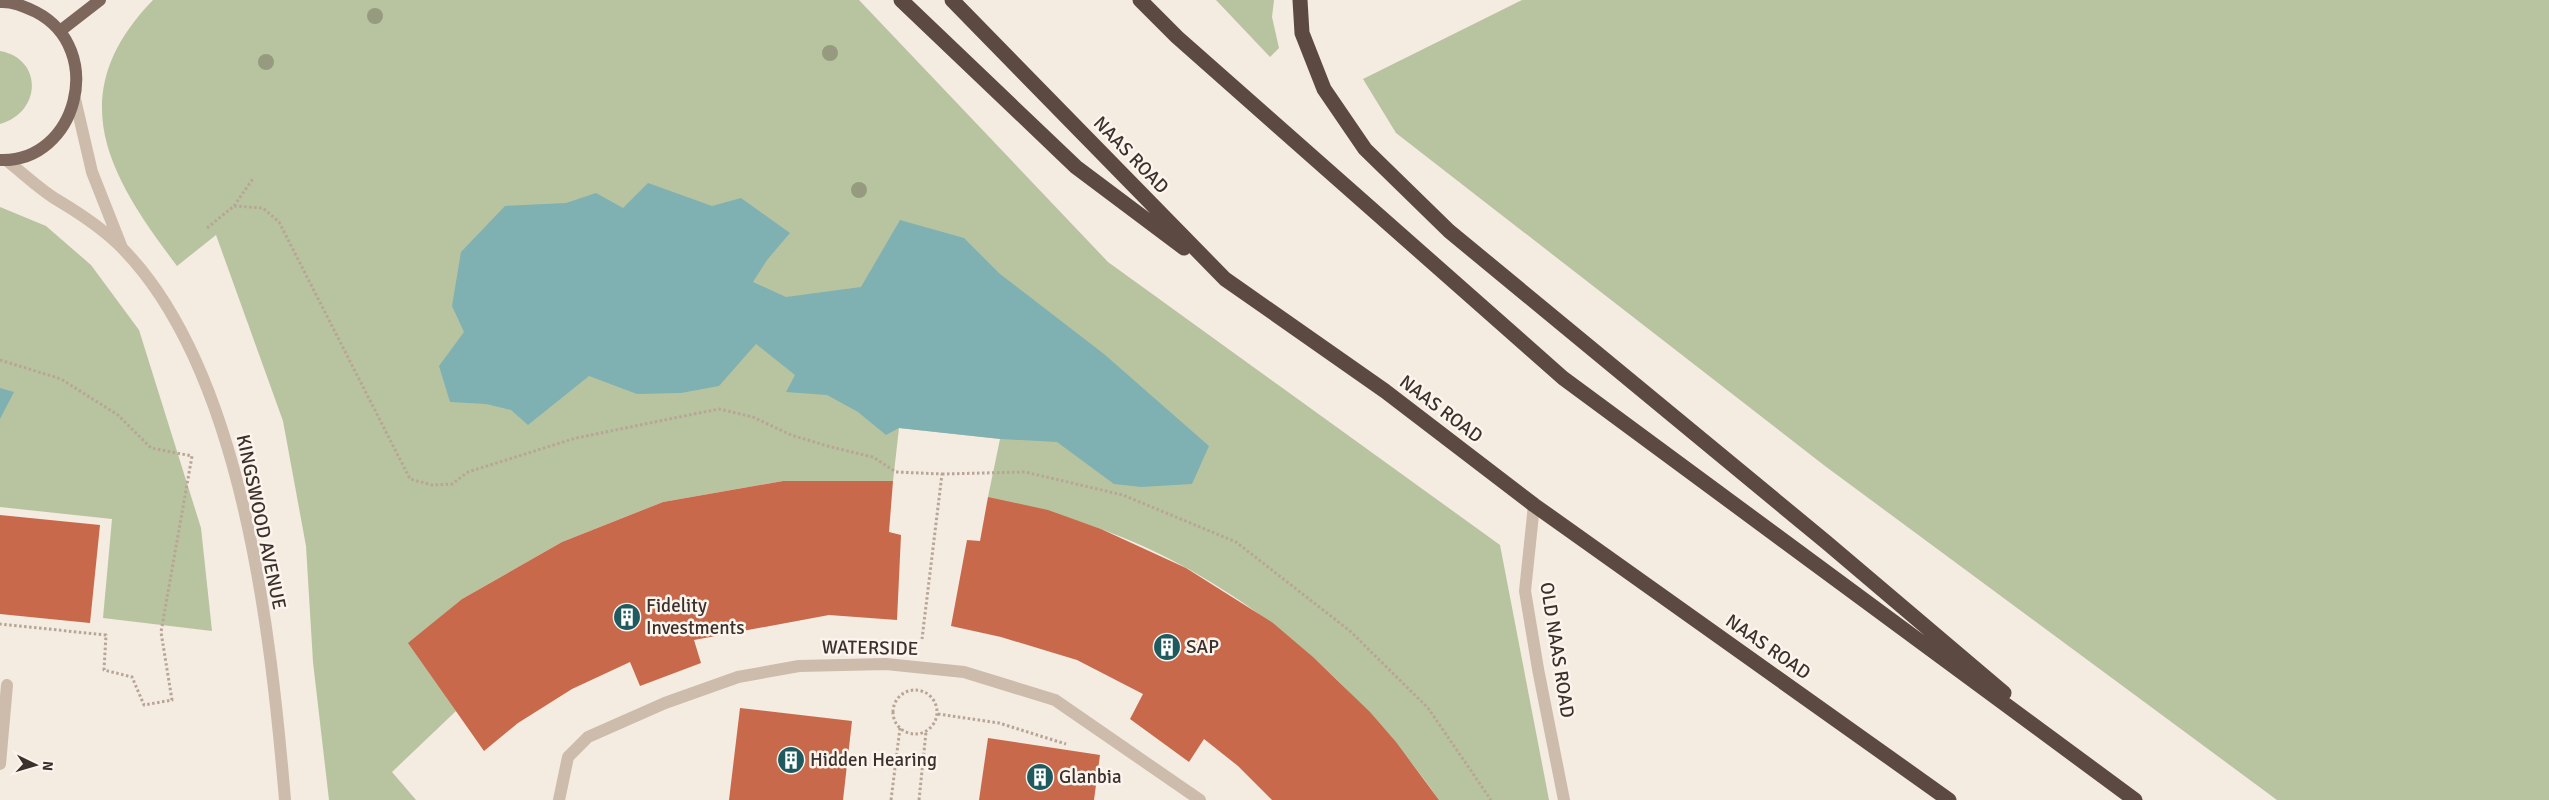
<svg xmlns="http://www.w3.org/2000/svg" width="2549" height="800" font-family="Signika,sans-serif">
<style>
.green{fill:#b8c4a0}
.water{fill:#7fb0b2}
.building{fill:#c8694b}
.lines{fill:none;stroke-linecap:round;stroke-linejoin:round}
.path{stroke:#b9a596;stroke-width:3;stroke-dasharray:2.5 2.5;stroke-linecap:butt}
.minor{stroke:#cdbbac;stroke-width:12}
.major{stroke:#7d675c;stroke-width:12}
.highway{stroke:#5c4a42;stroke-width:15}
.tree{fill:#969b7f}
.labels{text-anchor:middle;dominant-baseline:central;stroke-width:5;stroke-linejoin:round;paint-order:stroke}
.street-label{font-size:19px;fill:#3b302b;stroke:#fbf5ee}
.poi-label{font-size:19px;fill:#3b302b;stroke:#fbf5ee;text-anchor:start}
</style>
<rect width="100%" height="100%" fill="#f4ebe1"/>
<!-- green -->
<path class="green" d="M153,0H859L1108,262L1500,545L1549,800H1439C1355,680 1240,580 1101,529C1065,516 1026,508 988,497L1000,439L899,428L893,481H783L663,502L562,542L462,599L409,643L456,711L392,772L416,800H329L313,662L306,546L283,421L216,235L177,266C110,177 60,96 153,0Z
M1216,0H1274L1272,17L1279,48L1270,57Z
M1522,0H2549V800H2277L1825,466L1396,133L1363,79Z
M0,51C44,59 41,113 0,124Z
M0,207L46,226L91,265L139,330L201,528L212,631L103,618L112,519L0,507Z"/>
<!-- water -->
<path class="water" d="M648,183L712,206L741,198L790,233L767,260L753,282L786,297L861,287L900,220L964,238L1000,274L1104,354L1209,446L1192,484L1141,487L1114,484L1057,442L1001,439L899,428L886,435L858,412L827,395L786,392L795,375L756,344L719,386L681,393L637,394L589,376L528,425L511,410L486,404L450,402L439,366L464,332L452,306L461,252L505,206L566,203L596,193L623,208Z
M0,388L14,392L0,419Z"/>
<!-- building -->
<path class="building" d="M783,481H893L889,532L901,535L897,620L829,615L694,640L701,663L640,686L630,662L572,689L518,723L484,751L408,643L462,599L562,542L663,502Z
M988,497L1048,510L1101,529L1186,568L1273,623L1313,657L1370,712L1396,742L1439,800H1272L1238,766L1204,739L1189,762L1130,719L1143,694L1077,660L1001,637L951,626L967,540L980,541Z
M0,515L100,525L90,623L0,614Z
M740,708L852,721L843,800H729Z
M988,738L1100,755L1094,800H979Z"/>
<g class="lines">
<!-- path -->
<path class="path" d="M234,206L254,177
M207,228L234,206L263,208L279,222L410,479L432,485L452,484L468,472L576,438L719,409L753,417L791,435L831,447L873,457L896,472L942,474L922,639
M0,360L61,379L118,415L151,448L192,456L161,632L172,700L144,705L132,677L104,670L106,635L0,624
M942,474L1025,472L1123,495L1236,542L1350,631L1428,708L1491,800
M893 712a22 22 0 1 1 44 0a22 22 0 1 1-44 0Z
M938,714L999,723L1066,744
M891,800L900,728
M919,800L926,732"/>
<!-- minor -->
<path class="minor" d="M75,99L92,172L122,248
M6,160C23,173 40,190 59,201C79,213 107,232 123,249C243,372 271,634 285,800
M1534,505L1525,591L1538,669L1564,800
M0,764L7,685
M559,800L568,757L588,737L665,703L738,677L799,666L886,664L964,672L1055,700L1200,800"/>
<!-- major -->
<path class="major" d="M0,2C12,1 26,7 36,12C107,49 77,163 0,160
M60,31L100,0"/>
<!-- highway -->
<path class="highway" d="M901,0L1076,167L1184,248
M952,0L1225,279L1385,391L1534,505L1949,800
M1140,0L1177,37L1563,378L2135,800
M1300,0L1302,33L1324,89L1365,149L1449,231L1826,542L2004,693"/>
</g>
<!-- trees -->
<g class="tree">
<circle cx="375" cy="16" r="8"/>
<circle cx="830" cy="53" r="8"/>
<circle cx="266" cy="62" r="8"/>
<circle cx="859" cy="190" r="8"/>
</g>
<!-- icons -->
<defs>
<g id="building-disc" transform="scale(1.4375)"><circle r="9.5" fill="#1f5a5e" stroke="#fbf5ee"/><path d="M-4-6H4V6H1V3H-1V6H-4ZM-2.5-4.3h1.7v1.8h-1.7ZM.8-4.3h1.7v1.8H.8ZM-2.5-1h1.7V.8h-1.7ZM.8-1h1.7V.8H.8Z" fill="#fff"/></g>
</defs>
<g fill-rule="evenodd">
<use href="#building-disc" x="627" y="617"/>
<use href="#building-disc" x="1167" y="647"/>
<use href="#building-disc" x="791" y="760"/>
<use href="#building-disc" x="1040" y="777"/>
</g>
<g class="labels">
<!-- street labels -->
<g class="street-label">
<text transform="translate(1131 155) rotate(46)">NAAS ROAD</text>
<text transform="translate(1441 409) rotate(37)">NAAS ROAD</text>
<text transform="translate(261 522) rotate(78)">KINGSWOOD AVENUE</text>
<text transform="translate(1768 647) rotate(35)">NAAS ROAD</text>
<text transform="translate(870 648) rotate(1)">WATERSIDE</text>
<text transform="translate(1557 650) rotate(81)">OLD NAAS ROAD</text>
</g>
<!-- poi labels -->
<g class="poi-label">
<text x="646" y="606">Fidelity<tspan x="646" dy="22">Investments</tspan></text>
<text x="1186" y="647">SAP</text>
<text x="810" y="760">Hidden Hearing</text>
<text x="1059" y="777">Glanbia</text>
</g>
</g>
<!-- north arrow -->
<g transform="translate(35 765) rotate(95)" stroke="#fbf5ee" stroke-width="4" paint-order="stroke">
<path d="M0-4L9 19L0 12L-9 19Z" fill="#3b302b"/>
<text y="-8" font-size="14" font-weight="bold" text-anchor="middle" fill="#3b302b">N</text>
</g>
</svg>
